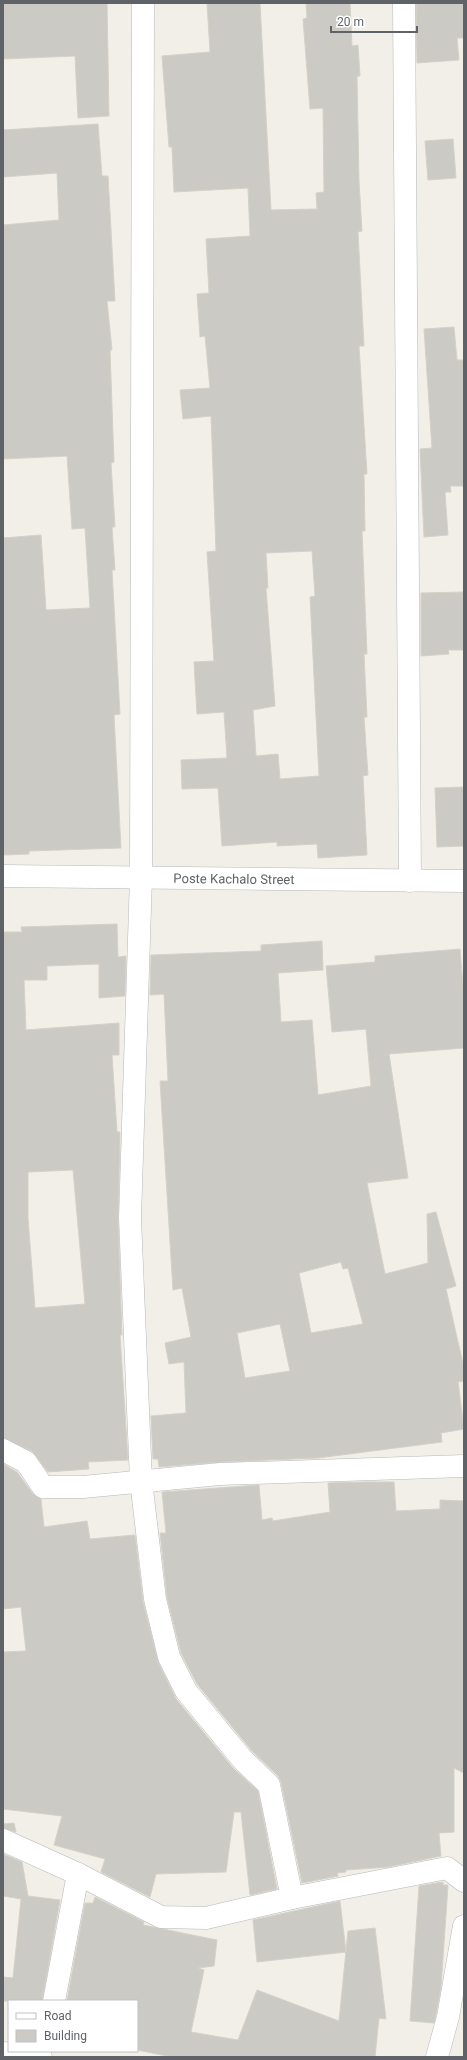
<svg xmlns="http://www.w3.org/2000/svg" width="467" height="2060" font-family="Roboto,sans-serif">
<style>
.building{fill:#cccac5;stroke:#d6d1c6;fill-rule:evenodd}
.lines{fill:none;stroke-linecap:round;stroke-linejoin:round}
.street-casing{stroke:#b5b8bc;stroke-width:23}
.street{stroke:#fff;stroke-width:22}
.labels{text-anchor:middle;dominant-baseline:central;stroke-width:4;stroke-linejoin:round;paint-order:stroke}
.street-label{font-size:13px;fill:#5f6368;stroke:#fff}
</style>
<rect width="100%" height="100%" fill="#f1efe8"/>
<!-- building -->
<path class="building" d="M3,3H107L109,116L78,118L75,56L3,59Z
M207,3H260L271,210L317,209L316,193L324,192L323,108L310,109L303,19L307,18L306,3H350L352,46L358,45L360,76H357L359,181L362,231L358,232L364,346H359L367,474H364L365,531H362L367,654H364L367,717H364L368,775L363,776L367,855L318,858L317,844L277,846V842L222,846L218,788L182,789L181,760L227,758L224,712L197,714L194,662L214,661L207,552L216,551L211,416L183,419L180,390L210,388L205,336L200,337L197,294L209,293L206,239L250,236L248,188L174,192L172,147H169L162,56L210,52ZM312,551L315,596L310,597L319,776L280,779L278,754L256,756L253,710L275,706L266,588H268L266,553Z
M416,3H464V38H457L459,60L417,63Z
M98,124L102,176H108L115,301H107L112,350H110L114,462L111,463L115,527H112L115,570H112L120,714L114,715L121,848L29,851V854L3,855V538L41,535L46,610L90,608L85,528L72,529L67,456L3,459V225L59,220L57,173L3,177V130Z
M453,139L456,178L428,180L425,141Z
M454,327L457,360H464V486H450L451,492H445L448,535L424,537L420,449L432,448L424,329Z
M464,592V650H448L449,654L421,656V593Z
M464,787V846L437,847L435,788Z
M117,924L118,957L126,956L125,996L99,998V964L47,966V980H24L26,1030L119,1023V1055H112L117,1132H120V1138L118,1218L122,1335H120L128,1460L88,1462L89,1469L48,1472L32,1451L3,1438V932H22L21,927ZM73,1170L85,1304L35,1308L28,1218V1172Z
M322,941L323,970L278,973L281,1022L312,1020L318,1095L371,1086L366,1029L332,1032L326,966L375,962V956L460,949L464,998V1048L389,1054L408,1178L367,1183L385,1274L428,1263L427,1214L436,1212L456,1286L446,1289L464,1368V1381L458,1382L464,1429L441,1433L442,1442L318,1458L220,1462L159,1467L158,1459H153L151,1416L186,1413L184,1362L169,1364L165,1343L191,1337L182,1288L173,1290L160,1081H168L164,994L150,995L151,955L261,951V945ZM341,1262L343,1269L348,1268L363,1324L311,1333L299,1273ZM280,1324L290,1371L245,1378L237,1333Z
M3,1464L17,1472L33,1494L41,1499L44,1527L87,1521L90,1539L135,1535L143,1602L158,1662L176,1699L233,1768L258,1791L277,1889L250,1895L241,1812H234L226,1872L156,1874L150,1897L101,1872L105,1859L54,1845L62,1816L3,1809V1652L26,1651L21,1607L3,1609Z
M363,1482H394L396,1511L440,1509V1500L464,1501V1773L454,1768V1832L439,1833L441,1856L388,1867L346,1870V1872L337,1873L338,1876L302,1883L281,1782L278,1776L252,1751L197,1684L181,1653L167,1597L160,1533H166L162,1492L259,1485L262,1520L272,1518L273,1521L330,1512L328,1483Z
M14,1823L16,1832L3,1828V1824Z
M3,1854L22,1862L28,1896L60,1900L42,2001H3L4,1977L13,1978L21,1899L3,1896Z
M443,1882V1885H448L441,1987L436,2014L434,2023L410,2021L419,1886Z
M95,1897L144,1922L143,1925L217,1940L214,1966L198,1968L204,1970L191,2032L238,2040L257,1990L339,2021L348,1931L375,1928L386,2019L379,2018L375,2057H172L137,2050V2001H67L85,1903H93Z
M340,1901L346,1952L257,1962L253,1920Z"/>
<g class="lines">
<!-- street casing -->
<g class="street-casing">
<g id="street">
<path d="M143,3L141,877L130,1218L141,1481L155,1599L169,1657L186,1691L243,1760L269,1785L292,1898"/>
<path d="M404,3L410,881"/>
<path id="s1" d="M3,876L464,881"/>
<path d="M3,1450L26,1462L43,1487H83L220,1474L464,1466"/>
<path d="M3,1840L78,1874L161,1917L206,1918L292,1898L447,1868L464,1881"/>
<path d="M54,2001L78,1874"/>
<path d="M3,2053L41,2057"/>
<path d="M437,2057L448,2017L464,1926"/>
</g>
</g>
<!-- street -->
<use href="#street" class="street"/>
</g>
<g class="labels">
<!-- street labels -->
<g class="street-label">
<text stroke="none"><textPath href="#s1" startOffset="231">Poste Kachalo Street</textPath></text>
</g>
</g>
<!-- border -->
<rect width="467" height="2060" fill="none" stroke="#5f6368" stroke-width="8"/>
<!-- legend -->
<rect x="8" y="2000" width="130" height="52" fill="#ffffff" stroke="#bfc1c3"/>
<rect x="16" y="2013" width="20" height="6" fill="#ffffff" stroke="#bfc1c3"/>
<text x="44" y="2020" font-size="12" fill="#5f6368">Road</text>
<rect x="16" y="2030" width="20" height="12" fill="#cccac5" stroke="#bfc1c3"/>
<text x="44" y="2040" font-size="12" fill="#5f6368">Building</text>
<!-- scale -->
<path d="M331 26v6h86v-6" fill="none" stroke="#5f6368" stroke-width="2"/>
<text x="337" y="26" font-size="12" fill="#5f6368" stroke="#ffffff" stroke-width="3" paint-order="stroke">20 m</text>
</svg>
